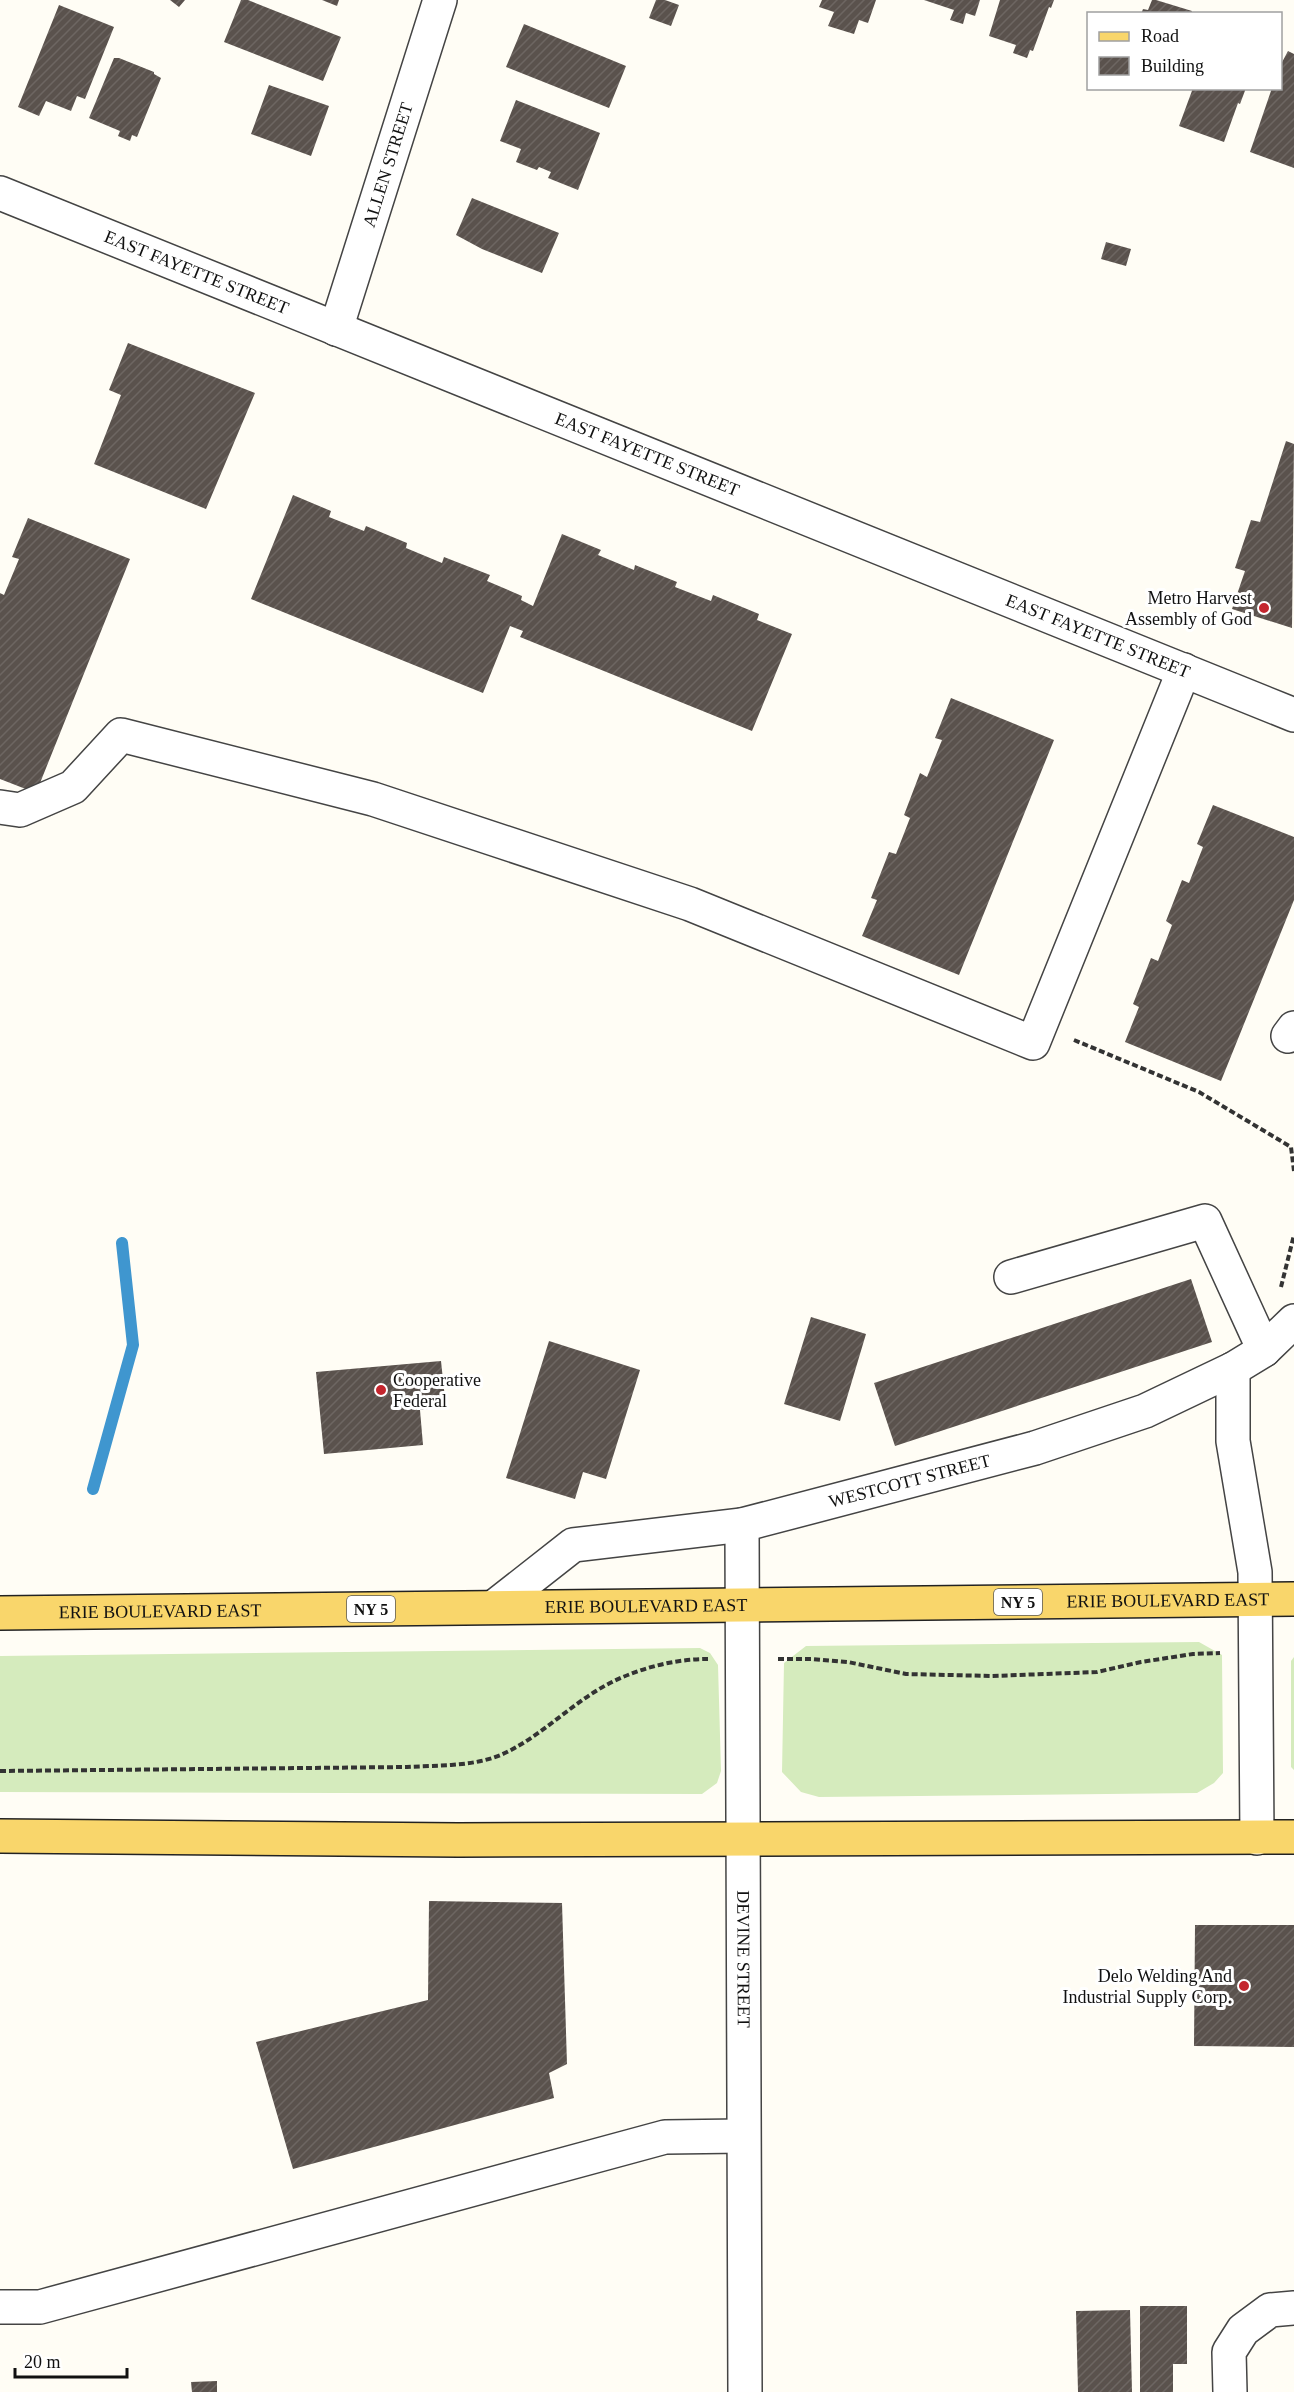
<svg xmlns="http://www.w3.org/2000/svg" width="1294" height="2392" font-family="'Times New Roman',serif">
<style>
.grass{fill:#d5ebbd}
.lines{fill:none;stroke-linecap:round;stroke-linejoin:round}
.stream{stroke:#3f96cf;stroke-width:12}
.building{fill:url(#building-hatch)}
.minor-casing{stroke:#444;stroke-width:36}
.major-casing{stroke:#222;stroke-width:36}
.path{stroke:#333;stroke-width:4;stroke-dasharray:6 3;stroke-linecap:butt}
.minor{stroke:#fff;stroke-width:33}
.major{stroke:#f9d66b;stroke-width:33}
.poi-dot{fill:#c4262e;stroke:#fff;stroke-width:2}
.labels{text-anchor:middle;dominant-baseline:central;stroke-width:6;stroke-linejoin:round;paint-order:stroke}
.shield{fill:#fff;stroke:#585858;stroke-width:1.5}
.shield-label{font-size:16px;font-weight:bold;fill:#111}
.street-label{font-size:18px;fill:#111;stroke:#fff}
.poi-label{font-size:18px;fill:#111;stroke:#fff;text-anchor:end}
</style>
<defs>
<pattern id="building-hatch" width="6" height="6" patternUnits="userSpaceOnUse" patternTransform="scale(1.5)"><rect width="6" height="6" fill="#5a524d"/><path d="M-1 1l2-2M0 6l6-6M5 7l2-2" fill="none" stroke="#6d6662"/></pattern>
</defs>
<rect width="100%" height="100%" fill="#fffdf5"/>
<!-- grass -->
<path class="grass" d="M1199,1642L1222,1655L1223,1773L1214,1783L1197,1793L819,1797L801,1792L782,1772L784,1663L806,1646Z
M700,1648L710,1653L718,1665L721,1771L717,1783L702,1794L0,1792V1656Z
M1294,1657V1770L1291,1767V1661Z"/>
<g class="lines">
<!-- stream -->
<path class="stream" d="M93,1489L133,1345L122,1243"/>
</g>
<!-- building -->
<path class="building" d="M170,0H185L179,7Z
M241,0H248L341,37L323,81L224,42Z
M322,0H339L337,6Z
M656,0H665L679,5L671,26L649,18Z
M822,0H876L868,23L859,20L854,34L828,26L834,12L819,7Z
M924,0H980L975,16L966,13L963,24L950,20L954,10Z
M1000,0H1054L1051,8L1049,7L1033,51L1030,50L1027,58L1013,53L1016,45L989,36Z
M1152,0H1156L1192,11L1191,14H1141L1143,9L1148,10Z
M59,5L114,27L85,99L77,96L71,111L46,101L39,116L18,107Z
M524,24L626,66L609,108L506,67Z
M1288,51L1294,54V168L1250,152L1272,88H1280V66Z
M114,58H119L154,72V74L161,78L137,137L132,135L130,141L118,136L120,131L89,118Z
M269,85L329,106L311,156L251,134Z
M1193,88H1246L1240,104L1238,103L1224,142L1179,126Z
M516,100L600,133L578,190L548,178L551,172L539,167L537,170L516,162L521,149L500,141Z
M472,198L559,233L542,273L482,249L456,235Z
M1106,242L1131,249L1126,266L1101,259Z
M128,343L255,393L206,509L94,464L121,395L109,390Z
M1286,441L1294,444L1292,628L1232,609L1245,571L1235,568L1251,520L1260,522Z
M293,495L331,511L329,517L364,531L366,526L407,543L406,548L442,563L444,557L490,575L487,581L522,596L521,600L533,606L562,534L601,550L598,555L634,570L635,565L677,582L675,587L711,601L713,595L759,614L757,620L792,634L752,731L520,637L523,631L510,626L483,693L251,599Z
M28,518L130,559L36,793L0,779V593L4,595L19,559L12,557Z
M951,698L1054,740L959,975L862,936L877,900L871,898L889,852L896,854L910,818L904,815L920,773L927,777L942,740L935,738Z
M1213,805L1294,837V900L1221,1081L1125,1042L1139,1007L1133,1004L1151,958L1158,961L1172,925L1166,921L1182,880L1189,883L1203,847L1197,844Z
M1191,1279L1212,1342L895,1446L874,1383Z
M811,1317L866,1334L840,1421L784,1404Z
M549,1341L640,1370L606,1479L583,1472L575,1499L506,1478Z
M441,1361L446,1408L420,1410L423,1445L324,1454L316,1372Z
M429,1901L562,1903L567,2064L549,2073L554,2098L293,2169L256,2042L428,2000Z
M1195,1925H1294V2047L1194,2046Z
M1140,2306H1187V2364H1173V2392H1140Z
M1130,2310L1132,2392H1078L1076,2311Z
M217,2381V2392H192L191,2382Z"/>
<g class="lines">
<!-- minor casing -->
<g class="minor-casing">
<g id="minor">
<path id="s1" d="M0,193L1294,715"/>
<path id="s2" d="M336,329L440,0"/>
<path d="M0,807L20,810L73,787L121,735L373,799L690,904L1033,1043L1184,670"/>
<path d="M1288,1036L1294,1028"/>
<path d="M1011,1277L1205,1221L1264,1350"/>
<path d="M1233,1369V1441L1255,1572L1257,1838"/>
<path id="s3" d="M742,1525L745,2392"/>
<path id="s4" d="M494,1607L573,1545L742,1525L1035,1448L1145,1411L1233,1369L1264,1350L1294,1321"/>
<path d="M0,2307H40L665,2137L743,2136"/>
<path d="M1230,2392L1229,2352L1243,2330L1270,2310L1294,2308"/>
</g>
</g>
<!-- major casing -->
<g class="major-casing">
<g id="major">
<path id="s5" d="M0,1613L1294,1599"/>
<path d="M0,1836L458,1840L1294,1837"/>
</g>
</g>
<!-- path -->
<path class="path" d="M1074,1040L1199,1092L1291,1147L1294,1171
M1281,1287L1294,1235
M778,1659H812L848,1662L906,1674L992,1676L1097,1672L1141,1662L1193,1654L1220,1653
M0,1771L407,1767C439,1765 478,1767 507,1752C544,1734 573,1702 610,1683C640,1668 674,1659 708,1659"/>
<!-- minor -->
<use href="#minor" class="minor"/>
<!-- major -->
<use href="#major" class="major"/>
</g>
<!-- markers -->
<g class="poi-dot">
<circle cx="1264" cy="608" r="6"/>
<circle cx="381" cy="1390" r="6"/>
<circle cx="1244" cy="1986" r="6"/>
</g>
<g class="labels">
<!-- shield labels -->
<g class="shield">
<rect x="994" y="1589" width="48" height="26" rx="4.5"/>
<rect x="347" y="1596" width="48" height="26" rx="4.5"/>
</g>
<g class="shield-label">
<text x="1018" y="1602">NY 5</text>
<text x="371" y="1609">NY 5</text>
</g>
<!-- street labels -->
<g class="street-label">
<text stroke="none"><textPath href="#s2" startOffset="172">ALLEN STREET</textPath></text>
<text stroke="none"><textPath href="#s1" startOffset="212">EAST FAYETTE STREET</textPath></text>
<text stroke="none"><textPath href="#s1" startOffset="698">EAST FAYETTE STREET</textPath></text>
<text stroke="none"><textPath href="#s1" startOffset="1184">EAST FAYETTE STREET</textPath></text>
<text stroke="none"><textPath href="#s4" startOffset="444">WESTCOTT STREET</textPath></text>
<text stroke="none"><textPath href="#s5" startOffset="1168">ERIE BOULEVARD EAST</textPath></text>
<text stroke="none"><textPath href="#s5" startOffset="646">ERIE BOULEVARD EAST</textPath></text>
<text stroke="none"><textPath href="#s5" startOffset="160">ERIE BOULEVARD EAST</textPath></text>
<text stroke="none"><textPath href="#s3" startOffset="434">DEVINE STREET</textPath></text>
</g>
<!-- poi labels -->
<g class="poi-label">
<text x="1252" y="598">Metro Harvest<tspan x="1252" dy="21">Assembly of God</tspan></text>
<text x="393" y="1380" text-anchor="start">Cooperative<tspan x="393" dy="21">Federal</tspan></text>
<text x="1232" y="1976">Delo Welding And<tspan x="1232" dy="21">Industrial Supply Corp.</tspan></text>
</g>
</g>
<!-- legend -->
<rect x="1087" y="12" width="195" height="78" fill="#ffffff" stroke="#a0a0a0" stroke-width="1.5"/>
<rect x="1099" y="32" width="30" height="9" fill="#f9d66b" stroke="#a0a0a0" stroke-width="1.5"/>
<text x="1141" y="42" font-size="18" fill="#111111">Road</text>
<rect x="1099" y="57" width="30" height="18" fill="url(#building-hatch)" stroke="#a0a0a0" stroke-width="1.5"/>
<text x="1141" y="72" font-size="18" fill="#111111">Building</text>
<!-- scale -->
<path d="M15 2368v9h112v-9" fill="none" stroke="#111111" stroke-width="3"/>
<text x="24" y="2368" font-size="18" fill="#111111" stroke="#ffffff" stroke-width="4.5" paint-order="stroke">20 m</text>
</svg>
